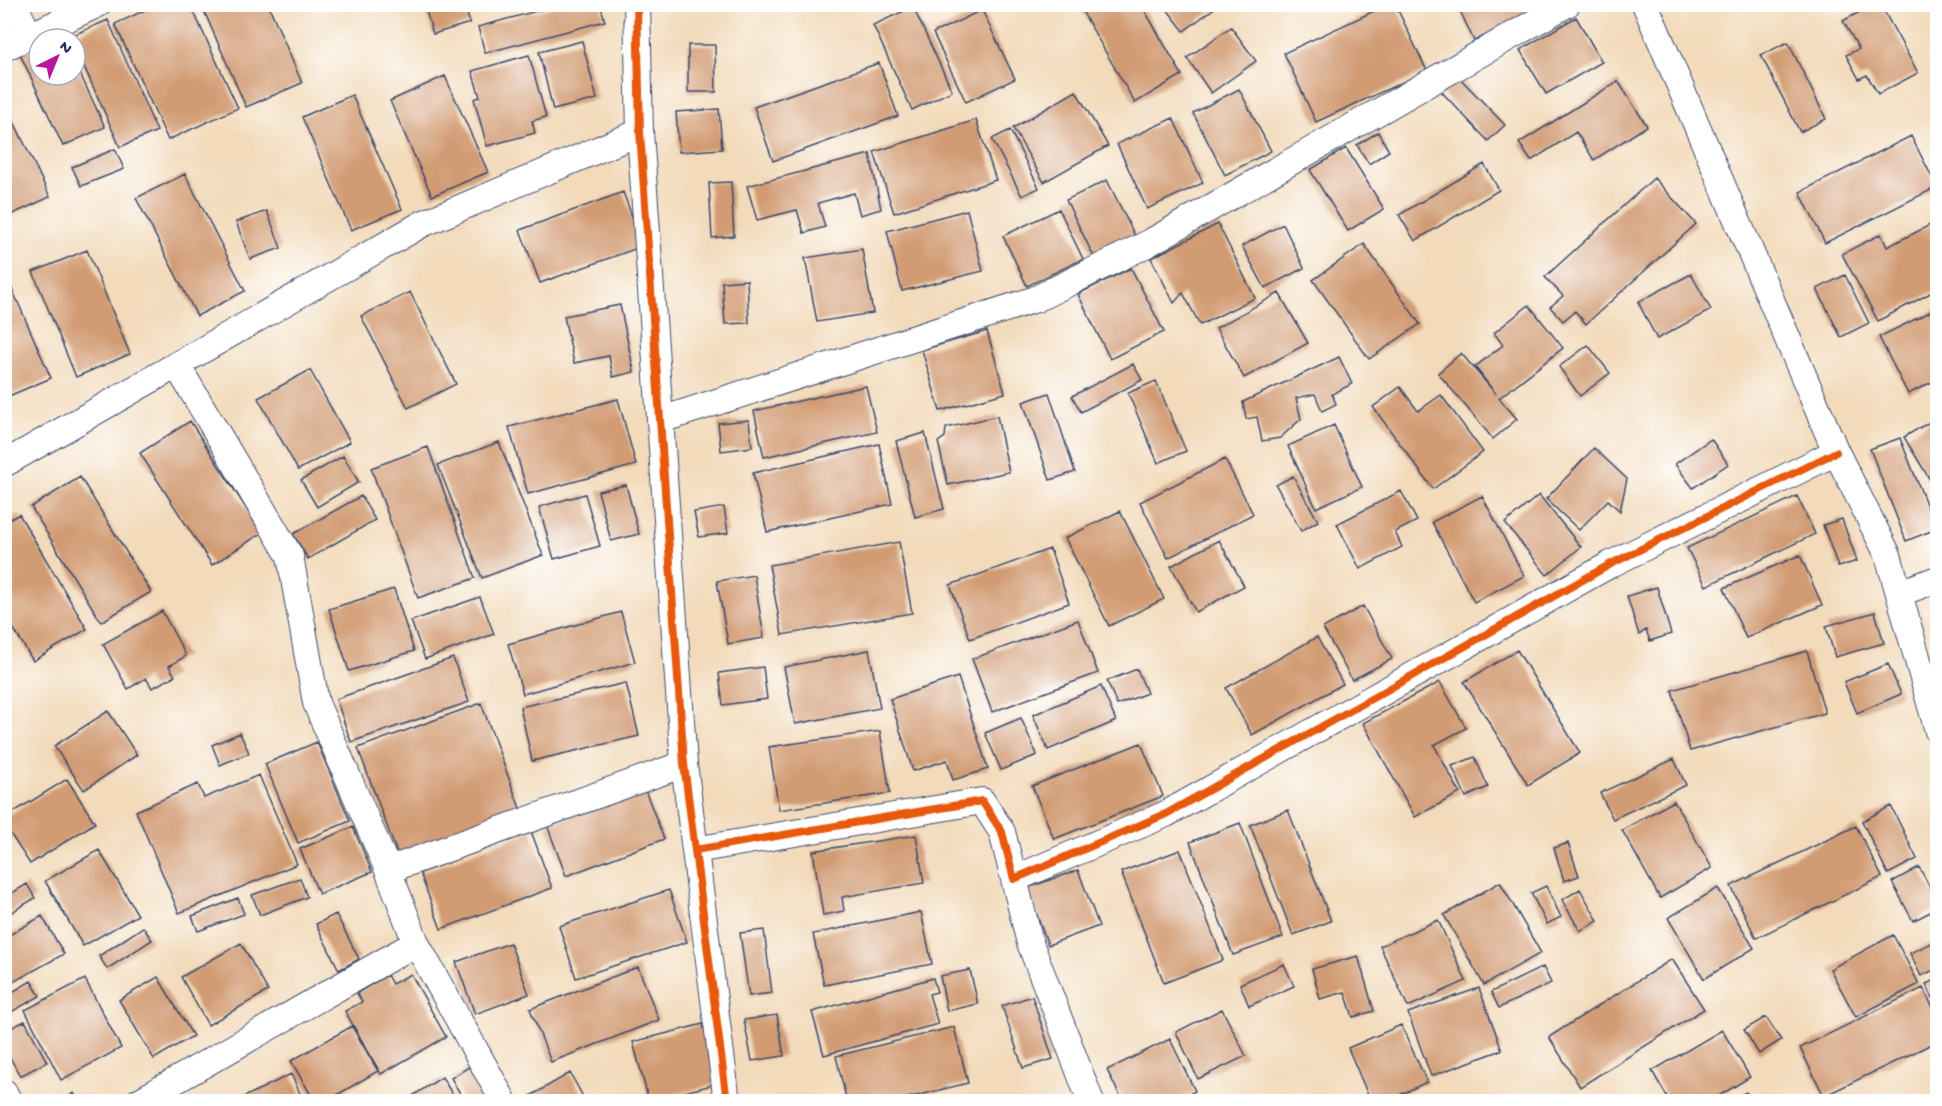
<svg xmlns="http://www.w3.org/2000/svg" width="1942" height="1106" font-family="'Gochi Hand',sans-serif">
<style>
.building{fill:#d19b73}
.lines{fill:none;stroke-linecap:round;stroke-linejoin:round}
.minor-casing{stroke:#3b496c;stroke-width:28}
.minor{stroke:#fff;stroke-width:26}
.cycleway-casing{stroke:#fff;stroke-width:11}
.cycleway{stroke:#e8590c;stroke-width:8}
</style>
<rect width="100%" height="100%" fill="#fff"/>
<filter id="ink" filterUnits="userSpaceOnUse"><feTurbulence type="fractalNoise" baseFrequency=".0167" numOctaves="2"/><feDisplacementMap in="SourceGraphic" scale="12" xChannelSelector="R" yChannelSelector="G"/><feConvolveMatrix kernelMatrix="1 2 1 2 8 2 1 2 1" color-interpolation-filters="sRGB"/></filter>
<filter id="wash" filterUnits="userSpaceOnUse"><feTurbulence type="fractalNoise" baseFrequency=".008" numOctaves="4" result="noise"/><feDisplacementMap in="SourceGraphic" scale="24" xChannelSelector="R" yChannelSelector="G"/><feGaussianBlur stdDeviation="1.35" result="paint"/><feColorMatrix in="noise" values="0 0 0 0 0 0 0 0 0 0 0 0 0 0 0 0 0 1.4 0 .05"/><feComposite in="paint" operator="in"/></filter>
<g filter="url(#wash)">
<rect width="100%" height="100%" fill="#f2daba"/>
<g id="blocks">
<!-- building -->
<path class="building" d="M158,4H190L238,108L168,140L115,24Z
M201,4H268L302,83L246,107Z
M424,4H464L470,23L433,34Z
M562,4H600L605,21L485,53L478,27Z
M1078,4H1141L1182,75L1135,103Z
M1163,4H1216L1217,6L1184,31Z
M1389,4H1395L1427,71L1316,122L1284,53Z
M1457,4H1550L1474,41Z
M1874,4H1880L1918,73L1878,94L1867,75L1859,79L1846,55L1859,49L1843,21Z
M913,7L952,91L912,110L873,25Z
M982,10L1015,79L966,102L933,33Z
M1576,17L1602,62L1546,94L1520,50Z
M108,20L157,131L120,147L75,46V39L71,36Z
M1231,27L1256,61L1211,93L1187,58Z
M582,41L597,99L553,110L539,52Z
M1788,42L1826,119L1800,132L1761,55Z
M39,45V75H75V63L105,127L63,146L20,54Z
M688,45H715L716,92H688Z
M529,55L546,117L532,121L535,133L487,146L474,99L480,97L472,71Z
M879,63L898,116L773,161L754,107Z
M1454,72L1505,125L1488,141L1437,87Z
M445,76L488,172L432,196L390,101Z
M1618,81L1647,126L1594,160L1576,132L1531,161L1519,143Z
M1239,89L1271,151L1225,175L1193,113Z
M1076,91L1108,146L1044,182L1013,128Z
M352,95L402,209L351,230L302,117Z
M4,101L50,197L4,218Z
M719,109L722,149L679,152L676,112Z
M1173,118L1203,183L1147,209L1117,144Z
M976,120L996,180L894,213L874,152Z
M1010,130L1039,188L1022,196L992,139Z
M1378,132L1389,151L1369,164L1357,145Z
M1911,136L1937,187L1825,243L1800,192Z
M1346,148L1384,209L1348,231L1310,170Z
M115,149L124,169L81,186L72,167Z
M870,154L881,209L860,215L854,193L818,203L825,227L804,233L797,210L757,220L747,186Z
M1484,164L1499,190L1415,241L1399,215Z
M185,174L245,291L197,316L136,198Z
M1654,178L1696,224L1586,324L1575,311L1563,321L1550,307L1563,296L1545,277Z
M1107,180L1136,238L1095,259L1066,200Z
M731,182L734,236L712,238L709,183Z
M623,192L643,246L540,283L520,230Z
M1059,209L1083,259L1027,286L1003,236Z
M967,210L983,271L902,291L887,231Z
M267,211L281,248L250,259L236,222Z
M1218,224L1255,298L1200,325L1183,293L1174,303L1151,258Z
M1283,224L1304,268L1265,288L1242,246Z
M1932,224L1938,233V289L1878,321L1842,254L1881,234L1887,247Z
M1364,244L1420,324L1369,359L1313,280Z
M862,249L873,313L817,322L805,258Z
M87,250L130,354L76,377L33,272Z
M1131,268L1164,332L1110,359L1078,294Z
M1691,274L1711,310L1657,339L1638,302Z
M6,275L51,378L4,398V276Z
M1845,275L1869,323L1841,337L1817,289Z
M747,280L749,323L725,324L722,282Z
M410,292L456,384L408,408L361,316Z
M1279,293L1308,343L1244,378L1216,328Z
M620,305L634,372L613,377L609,356L574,363L564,316Z
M1529,305L1563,348L1499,398L1517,419L1493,439L1438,373L1461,353L1496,394L1475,367L1503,345L1494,333Z
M1938,308V379L1908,394L1879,337Z
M987,331L1005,393L940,411L922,350Z
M1588,345L1610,373L1580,396L1559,367Z
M1339,357L1352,384L1332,394L1336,404L1322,411L1315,394L1296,398L1301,419L1280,438L1262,441L1257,417L1246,419L1243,402Z
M1133,364L1142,380L1081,412L1072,396Z
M310,370L350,442L298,470L258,398Z
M1156,381L1186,451L1158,463L1128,393Z
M866,386L877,432L764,457L754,411Z
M1400,387L1418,411L1441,395L1483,452L1433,489L1373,407Z
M1049,393L1075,472L1050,480L1023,402Z
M618,399L636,465L528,494L509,427Z
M997,416L1009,472L948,485L938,442L945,437L946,428Z
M1938,417V493L1904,437Z
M749,420L752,447L721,451L718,423Z
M190,421L262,533L212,565L140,453Z
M1334,425L1362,487L1316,508L1288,446Z
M925,433L944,509L915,517L896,441Z
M1900,438L1936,529L1906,541L1870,449Z
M1711,439L1728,464L1693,488L1675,464Z
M499,442L543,555L482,578L438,465Z
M879,444L892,504L767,532L753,473Z
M428,447L475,578L418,598L371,468Z
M1594,448L1627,479L1620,511L1608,500L1579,530L1546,499Z
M343,456L359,482L317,507L301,480Z
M1225,459L1253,514L1168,558L1140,502Z
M1293,476L1318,521L1301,531L1276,485Z
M80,477L151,592L101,622L31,507Z
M626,485L639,534L611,541L598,491Z
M1401,491L1417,521L1395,532L1402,547L1360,569L1337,524Z
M585,494L600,546L554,559L539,507Z
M1539,495L1581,547L1547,575L1505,523Z
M361,496L375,520L308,559L293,534Z
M1482,496L1524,576L1474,602L1432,522Z
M1797,496L1815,534L1706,586L1687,548Z
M724,507L728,533L699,537L694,512Z
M1120,511L1164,599L1109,626L1065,538Z
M19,514L87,629L33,661L4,613V523Z
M1842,519L1857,561L1838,567L1823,525Z
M1219,540L1244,586L1196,612L1171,566Z
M899,542L912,613L782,635L769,565Z
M1050,549L1069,603L970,639L950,585Z
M1800,555L1822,605L1746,638L1724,588Z
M754,575L764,638L728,644L717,581Z
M1657,587L1671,634L1650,641L1646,630L1639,635L1627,596Z
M394,589L414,651L349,671L329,609Z
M480,597L494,634L425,659L411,621Z
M1363,606L1392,659L1352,680L1323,628Z
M162,611L186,656L169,666L175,676L152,688L146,678L128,689L103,644Z
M621,612L635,662L523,694L508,644Z
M1875,612L1884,643L1835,657L1826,626Z
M1078,620L1098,673L992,712L972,659Z
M1317,637L1343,684L1252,735L1226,688Z
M869,650L880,708L795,724L784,667Z
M1517,650L1580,753L1528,785L1464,682Z
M1807,651L1825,713L1690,751L1672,690Z
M453,658L469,702L351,742L336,699Z
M1888,664L1901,694L1857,713L1844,682Z
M763,667L767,699L723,705L719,673Z
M1137,669L1147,693L1117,705L1107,681Z
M958,677L988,769L953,780L947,760L913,771L890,699Z
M1440,682L1466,728L1434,745L1460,793L1415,817L1363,723Z
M626,683L639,736L532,761L520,707Z
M1101,686L1116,721L1048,750L1033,715Z
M481,703L521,811L398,856L358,748Z
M108,711L137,755L84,790L54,746Z
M1021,718L1037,755L1001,770L985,733Z
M880,731L890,793L779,810L769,747Z
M240,733L249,753L220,765L212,745Z
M317,742L350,821L298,843L265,764Z
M1141,743L1163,796L1054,839L1032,786Z
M1475,757L1488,787L1466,797L1452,766Z
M1674,759L1686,785L1613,819L1600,793Z
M259,775L297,864L179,913L136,811L198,784L204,798Z
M67,779L95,823L30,864L4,824V818Z
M645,790L664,839L566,876L547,825Z
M1674,801L1712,868L1660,898L1622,830Z
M1891,806L1917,859L1888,874L1862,821Z
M1288,810L1331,921L1293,935L1250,825Z
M1240,823L1283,937L1233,955L1190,842Z
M1856,826L1882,877L1756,938L1731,886Z
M353,827L372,872L319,894L300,849Z
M531,831L552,888L441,929L420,873Z
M916,835L924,883L842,897L844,911L823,915L813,851Z
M1568,843L1579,876L1564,881L1554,848Z
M99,850L138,915L83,946L45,881Z
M1180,850L1223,960L1164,983L1121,872Z
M1919,867L1938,902V908L1913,921L1892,882Z
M1078,870L1099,926L1048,945L1027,888Z
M300,878L307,897L260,915L252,895Z
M1500,882L1541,953L1484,985L1444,915Z
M27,884L35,898L4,917V898Z
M1546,886L1561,917L1547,924L1531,893Z
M1718,888L1754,948L1704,979L1668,918Z
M1580,889L1598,921L1580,931L1562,900Z
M669,890L687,942L576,978L559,926Z
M238,898L244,914L198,931L192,916Z
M921,912L932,964L824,985L813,934Z
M336,914L359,959L339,970L316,924Z
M42,916L64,954L4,987V938Z
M1438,920L1466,981L1408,1007L1380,946Z
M143,927L152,940L107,969L99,956Z
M764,930L772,993L749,996L740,933Z
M1893,935L1919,984L1856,1017L1830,969Z
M1938,940V968L1921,976L1910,953Z
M241,943L268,991L208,1025L181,977Z
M510,943L529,994L475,1014L456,962Z
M1358,956L1374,1011L1353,1017L1345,992L1320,999L1312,969Z
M1672,959L1704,1009L1580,1087L1549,1037Z
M1284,964L1294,986L1249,1006L1240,984Z
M638,967L659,1020L551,1062L530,1009Z
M1543,967L1551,983L1499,1008L1491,992Z
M970,970L978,1004L947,1011L940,976Z
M411,974L446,1037L381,1074L345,1011L362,1002L357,993L387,975L392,984Z
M158,977L193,1036L154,1059L119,1000Z
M933,978L937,992L929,994L938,1024L824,1055L812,1012Z
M85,979L121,1048L61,1080L25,1010Z
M1938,979V1008L1926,984Z
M31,981L40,996L4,1016V997Z
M1479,988L1502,1050L1431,1076L1408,1013Z
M1923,988L1938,1018V1041L1824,1096L1800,1048Z
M1032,996L1053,1059L1023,1068L1002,1006Z
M1222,1009L1246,1056L1198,1079L1176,1032Z
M777,1015L784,1056L752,1061L744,1020Z
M1766,1017L1781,1040L1759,1054L1744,1030Z
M25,1021L47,1062L20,1076L4,1046V1031Z
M703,1024L720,1083L649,1101L633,1042Z
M1401,1025L1427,1082L1385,1102H1371L1348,1048Z
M352,1026L378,1071L325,1102H315L291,1061Z
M954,1027L968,1083L892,1102H847L836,1056Z
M1722,1030L1750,1077L1709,1102H1670L1652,1071Z
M1170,1039L1195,1091L1174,1102H1123L1107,1070Z
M472,1065L494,1102H465L451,1078Z
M570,1073L586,1102H520Z
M291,1074L304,1102H234Z
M442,1077L457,1102H403Z
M1746,1092L1751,1102H1729Z
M74,1093L79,1102H59Z"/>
</g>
</g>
<g filter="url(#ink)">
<use href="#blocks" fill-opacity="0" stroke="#3b496c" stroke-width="1.5"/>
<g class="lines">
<!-- minor casing -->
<g class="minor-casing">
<path id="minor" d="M14,4L29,35
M637,4L640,132L684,764L727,1102
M1645,4L1836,452L1888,555L1938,731
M4,48L98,4
M178,367L290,556L316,703L388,870L684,764
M661,420L1036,299L1149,243L1567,4
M4,464L422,224L640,132
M1900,593L1938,579
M695,850L982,801L1002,832L1014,879L1166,814L1611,564L1836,452
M388,870L416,943L504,1102
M1014,879L1030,943L1091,1102
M4,1092L9,1102
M138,1102L416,943"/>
</g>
<!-- minor -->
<use href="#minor" class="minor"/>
<!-- cycleway casing -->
<g class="cycleway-casing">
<path id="cycleway" d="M637,4L640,132L684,764L727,1102
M695,850L982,801L1002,832L1014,879L1166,814L1611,564L1836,452"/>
</g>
<!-- cycleway -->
<use href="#cycleway" class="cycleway"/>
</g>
</g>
<!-- margin -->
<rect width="1942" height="1106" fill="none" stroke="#fff" stroke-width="24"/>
<!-- north arrow -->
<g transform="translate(57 57) rotate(43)"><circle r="28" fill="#ffffff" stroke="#a4acbf" stroke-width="1.5"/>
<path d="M0-4.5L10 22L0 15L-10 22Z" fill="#b5179e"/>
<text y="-9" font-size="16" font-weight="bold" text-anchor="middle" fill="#1b2f5e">N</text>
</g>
</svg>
